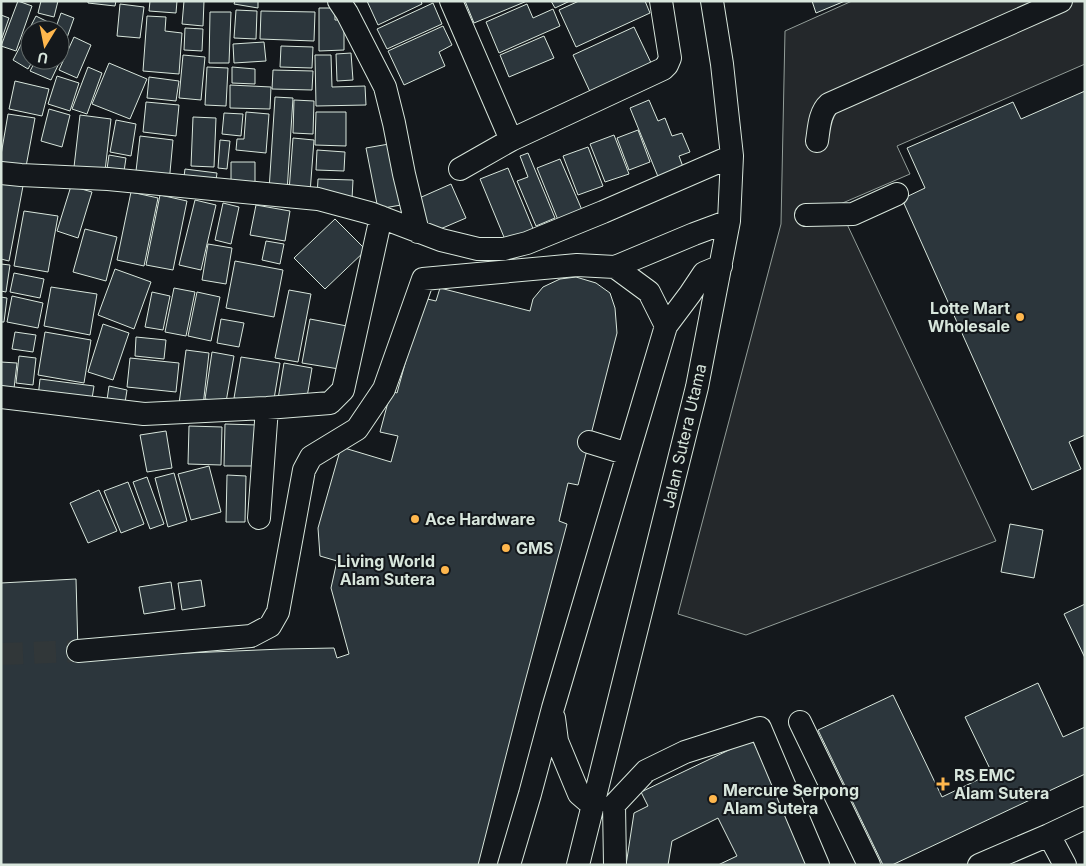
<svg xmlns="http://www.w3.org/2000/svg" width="1086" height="866" font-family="Inter,sans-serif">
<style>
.parking{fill:#24282b;stroke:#939e99}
.building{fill:#2c363c;stroke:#d8e6dc}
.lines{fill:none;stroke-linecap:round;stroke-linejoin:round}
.minor-tunnel{stroke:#313739;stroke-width:22;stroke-dasharray:22 11;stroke-linecap:butt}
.minor-casing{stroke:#d8e6dc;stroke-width:24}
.minor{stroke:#14181c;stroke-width:22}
.poi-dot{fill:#ffb74d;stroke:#14181c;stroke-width:2}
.labels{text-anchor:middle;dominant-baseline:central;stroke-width:4;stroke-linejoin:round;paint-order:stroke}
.poi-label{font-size:16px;font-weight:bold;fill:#d8e6dc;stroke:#14181c;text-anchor:start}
.street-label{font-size:16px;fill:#d8e6dc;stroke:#14181c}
</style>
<rect width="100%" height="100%" fill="#14181c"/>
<!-- parking -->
<path class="parking" d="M852,1H1085V64L897,146L910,174L838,205L996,541L746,635L678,614L781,224L785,31Z"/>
<!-- building -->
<path class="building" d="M18,1L32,6L16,51L1,46Z
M41,1H58L54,17L38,13Z
M88,1H116L115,6L88,3Z
M150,1H177L176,13L149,11Z
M184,1H204L203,26L182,24Z
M235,1H258V8L234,4Z
M367,1H421L422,4L378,25Z
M465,1H527L474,23Z
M551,1H570L555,8Z
M579,1H645L650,13L576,47L559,10Z
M812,1H845L816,13Z
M433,3L442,24L387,49L377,29Z
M120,4L144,7L140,38L117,36Z
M527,4L533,18L553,9L560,26L499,53L486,22Z
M319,8H335V20H344V50L319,51Z
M236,10L257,11L256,39L234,38Z
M261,11L315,12L314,41L260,39Z
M210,12H231L229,63H209Z
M61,13L74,18L64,46L60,44V30H55Z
M1,15L9,18L2,38H1Z
M36,16L52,24L49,30H30V60H33L28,69L13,60Z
M147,16L166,17L165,31L182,33L179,74L143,71Z
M443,26L452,45L439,52L445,66L404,85L388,51Z
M634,27L653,67L592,96L573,55Z
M185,28L203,29L202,51L184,50Z
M544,36L554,58L509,77L500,55Z
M74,37L91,45L77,78L59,70Z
M264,42L266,61L234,63L233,44Z
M281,46L313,47L312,68L280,67Z
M60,48L65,51L51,80L30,71L36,60H60Z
M351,53L353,80L337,81L336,54Z
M183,55L205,57L201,100L179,98Z
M315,55H331L332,87L365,86L366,105L316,106Z
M109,63L147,79L130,119L92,104Z
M88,67L102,73L87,114L72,109Z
M207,67L228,68L226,106L205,105Z
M232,67L255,69V84L232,83Z
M273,70L313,71L312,90L272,89Z
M57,76L79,83L70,111L48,104Z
M149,77L179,81L176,101L147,98Z
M15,81L49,89L42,116L9,109Z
M230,85L271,87L270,109L230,108Z
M1085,91V435L1069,442L1081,469L1032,490L902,199L925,188L907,148L1013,102L1021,119Z
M275,97L293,98L287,192L269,190Z
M294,100L314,101L313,134L293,133Z
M649,100L658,121L665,118L672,136L682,133L690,152L679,156L686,175L661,184L630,108Z
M146,102L179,105L176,136L143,132Z
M49,109L70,115L62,147L41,141Z
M246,112L269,114L266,153L236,150L237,139H244Z
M316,112H346V146L315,145Z
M224,113L243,114L241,136L222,134Z
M8,114L35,118L25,172L1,168V155Z
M80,115L111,119L105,171L74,167Z
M193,117L216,118L214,167L191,166Z
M116,120L136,124L131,156L110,152Z
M638,130L650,162L629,170L617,138Z
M614,135L629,174L605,182L590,144Z
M140,136L173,140L169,183L135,180Z
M293,138L314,140L310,193L289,191Z
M220,140L230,141L227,169L218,168Z
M389,144L401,205L378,209L366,148Z
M588,147L603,186L578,195L563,156Z
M317,150L345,152L344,171L316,170Z
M528,153L555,218L536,226L517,181L528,177L520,156Z
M109,155L126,158L123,178L106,176Z
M560,159L582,210L558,220L537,168Z
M231,162H255V189H231Z
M508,168L534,231L506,242L480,179Z
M185,169L217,173L215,188L183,184Z
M318,179L353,180L352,199L317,197Z
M1,181L23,186L9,261L1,259Z
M451,184L466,218L431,233L417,199Z
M71,186L92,192L78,238L57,231Z
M131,192L158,198L144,266L117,260Z
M160,195L187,201L173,270L146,265Z
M195,200L216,205L201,270L179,265Z
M223,203L239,207L231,244L215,240Z
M256,205L290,211L285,241L250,235Z
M24,211L58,216L48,272L14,266Z
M335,219L366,250L325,289L294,258Z
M85,229L117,237L106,281L73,272Z
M266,241L284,244L280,264L262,260Z
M208,244L232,248L226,284L202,280Z
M235,261L283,270L274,317L226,308Z
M1,264L10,265L6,292L1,291Z
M115,269L151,282L134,329L98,315Z
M14,273L44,279L40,298L10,292Z
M576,277L596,283L610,293L615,308L617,333L578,485L568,483L559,521L567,524L523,689L478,865H1V583L76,579L78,651L141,655L282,649L334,648L337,658L349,654L331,588L337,561L320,556L318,528L341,447L391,462L398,436L380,432L391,391L397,393L423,298L436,301L440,288L530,311L533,299L543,287L560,279Z
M51,287L97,294L90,335L44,326Z
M174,288L195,292L186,336L165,332Z
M289,290L311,294L298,362L275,358Z
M152,292L170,296L163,330L145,327Z
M197,292L220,297L211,341L188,336Z
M12,296L43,303L38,328L7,322Z
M1,297L7,298L4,322H1Z
M221,319L244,323L239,347L217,343Z
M310,319L347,326L339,369L302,363Z
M103,324L129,333L113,380L88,372Z
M15,332L36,335L33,352L12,349Z
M45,332L91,340L84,383L38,375Z
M136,337L166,340L164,359L135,356Z
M186,350L209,353L203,406L179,404Z
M212,352L234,356L226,402L205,399Z
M19,356L36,358L33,385L16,383Z
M241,357L280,363L273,405L234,398Z
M130,358L179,363L176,392L127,387Z
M1,362L17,363L13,397L1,396Z
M284,363L312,368L306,403L278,399Z
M40,379L94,386L91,405L38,397Z
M109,386L127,390L124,409L106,407Z
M225,424L258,425L257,466H224Z
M189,426L222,427L221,465L188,464Z
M166,431L172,468L147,472L140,435Z
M209,466L221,512L191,520L178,474Z
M174,473L187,521L168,527L155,478Z
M227,475L246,476L245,522H226Z
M147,477L164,524L150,529L133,482Z
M128,482L144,524L121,533L104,491Z
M99,490L117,531L88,543L70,503Z
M1010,524L1043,530L1034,578L1001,572Z
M201,580L205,606L182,610L178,583Z
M171,582L175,609L144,614L139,587Z
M1085,604V658L1064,614Z
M1038,683L1063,737L1085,727V774L892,865H883L818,730L893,695L942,797L992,773L965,717Z
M752,739L812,865H718L737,856L718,818L672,841L668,865H626L634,813L648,806L641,792Z"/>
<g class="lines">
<!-- minor-tunnel -->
<path class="minor-tunnel" d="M1,654L78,651"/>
<!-- minor casing -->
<g class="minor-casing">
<path id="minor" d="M339,1L347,13L385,87L394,123L404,174L418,232
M451,1L511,140
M817,141C819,129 819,113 829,104L1061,1
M460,169L511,140L663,69L667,65L670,58L661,1
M1,173L21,175L108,179L318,199L370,213L441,240L478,249H504L527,243L603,212L732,156
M806,215L853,214L897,194
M615,267L694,234L729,221
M1,397L144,414L267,408L330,403L343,390L381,217
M589,442L628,454
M259,518L267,408
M78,651L251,636L270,626L278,612L304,470L311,457L357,429L384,389L423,279L577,265L615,267L649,292L666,326
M554,718L557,741L579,794L593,806
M800,722L869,865
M1049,835L1065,865
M509,865L530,794L553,708L628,454L666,326L690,294L704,273L721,266
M578,865L697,387L729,221L732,156L722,64L712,1
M615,865L614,805L646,771L685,752L760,728L818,865
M979,865L1049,835L1085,818"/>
</g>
<!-- minor -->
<use href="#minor" class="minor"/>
</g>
<!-- markers -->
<g class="poi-dot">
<circle cx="1020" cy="317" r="5"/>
<circle cx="415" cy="519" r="5"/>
<circle cx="506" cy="548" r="5"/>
<circle cx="445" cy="570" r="5"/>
<path d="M940.5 776.5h5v5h5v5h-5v5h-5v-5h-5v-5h5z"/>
<circle cx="713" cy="799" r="5"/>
</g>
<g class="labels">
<!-- poi labels -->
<g class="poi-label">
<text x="1010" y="308" text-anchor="end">Lotte Mart<tspan x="1010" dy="18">Wholesale</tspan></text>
<text x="425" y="519">Ace Hardware</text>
<text x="516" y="548">GMS</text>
<text x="435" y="561" text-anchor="end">Living World<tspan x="435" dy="18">Alam Sutera</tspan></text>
<text x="954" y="775">RS EMC<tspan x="954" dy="18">Alam Sutera</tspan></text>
<text x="723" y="790">Mercure Serpong<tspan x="723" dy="18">Alam Sutera</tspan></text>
</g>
<!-- street labels -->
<g class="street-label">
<text transform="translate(684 436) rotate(-77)">Jalan Sutera Utama</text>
</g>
</g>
<!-- border -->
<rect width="1086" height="866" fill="none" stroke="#d8e6dc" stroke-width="5"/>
<!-- north arrow -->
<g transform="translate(45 45) rotate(190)"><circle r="24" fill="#14181c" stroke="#626a69"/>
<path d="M0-4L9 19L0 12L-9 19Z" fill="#ffb74d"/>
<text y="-8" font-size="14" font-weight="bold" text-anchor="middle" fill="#d8e6dc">U</text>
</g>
</svg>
